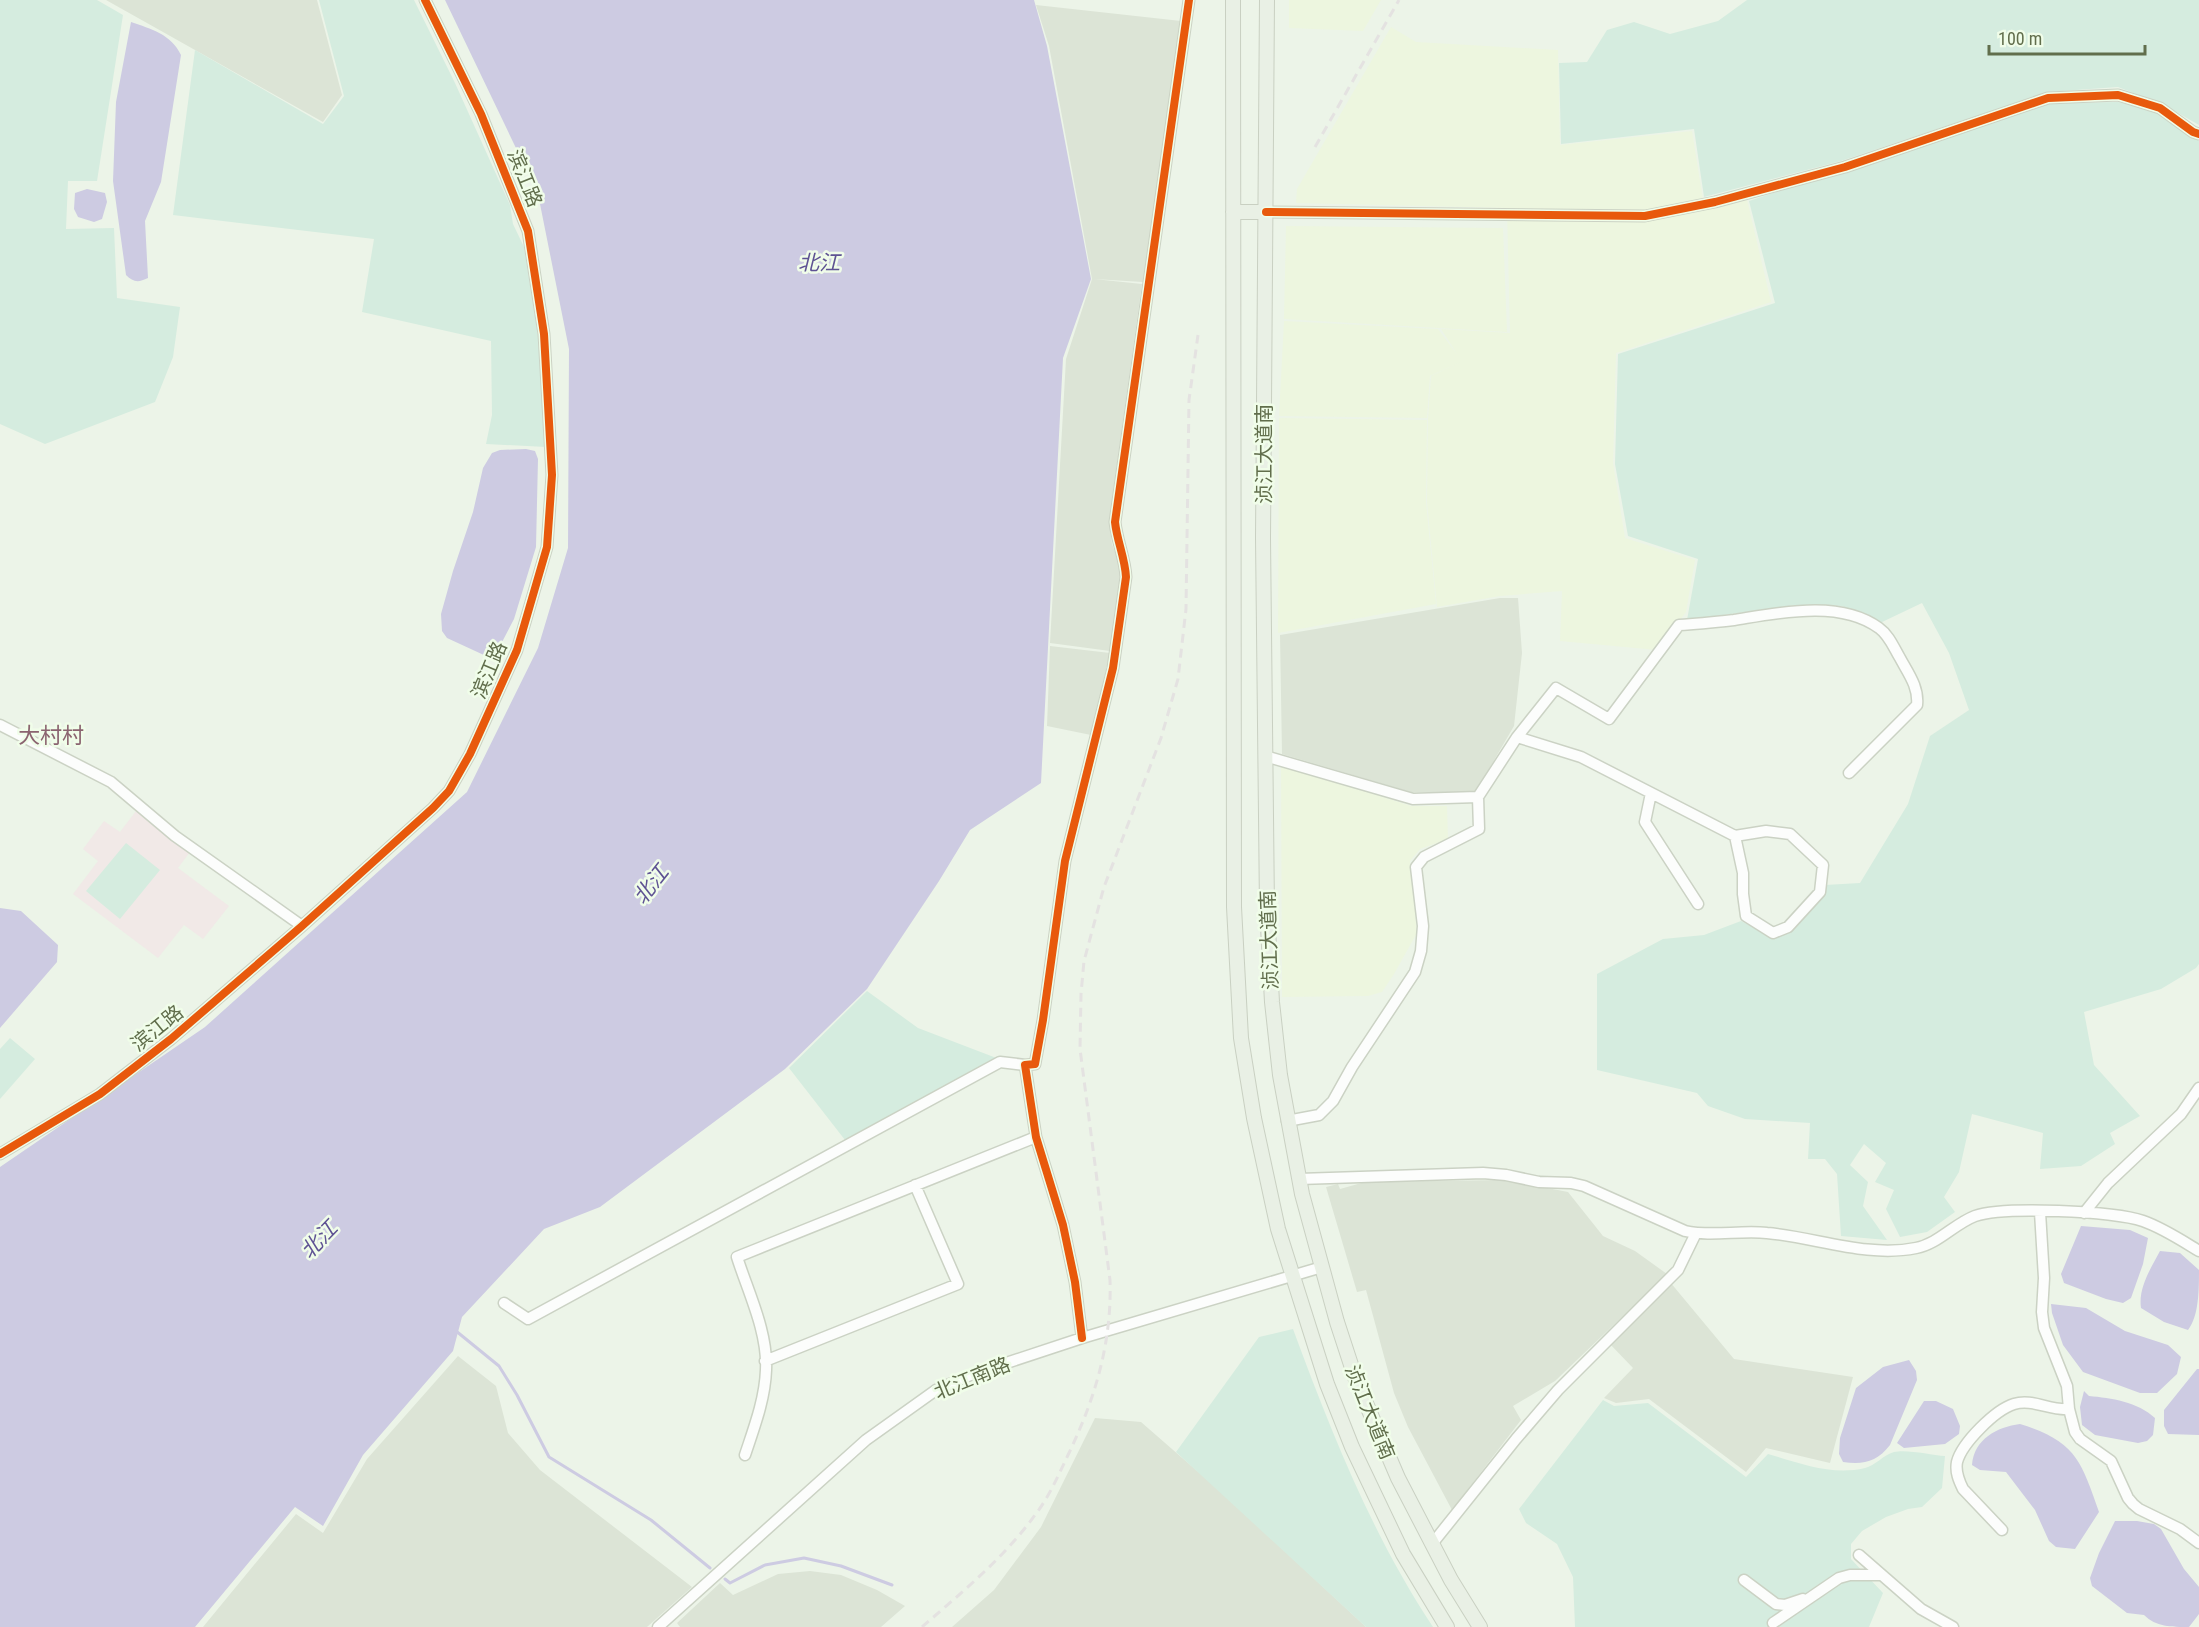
<svg xmlns="http://www.w3.org/2000/svg" width="2199" height="1627" font-family="'Roboto Condensed','Noto Sans SC',sans-serif">
<style>
.commercial{fill:#edf6df}
.industrial{fill:#dce4d6}
.education{fill:#f1e9e7}
.green{fill:#d5ecdf}
.water{fill:#cdcbe2}
.lines{fill:none;stroke-linecap:round;stroke-linejoin:round}
.stream{stroke:#cdcbe2;stroke-width:3}
.minor-casing{stroke:#cbd2c4;stroke-width:13}
.major-casing{stroke:#c9d0c2;stroke-width:16}
.minor{stroke:#fcfdfc;stroke-width:10}
.major{stroke:#e9f0e5;stroke-width:14}
.rail{stroke:#e4e2e1;stroke-width:3;stroke-dasharray:9 6;stroke-linecap:butt}
.cycleway-casing{stroke:#f0fde9;stroke-width:11}
.cycleway{stroke:#e8590c;stroke-width:8}
.labels{text-anchor:middle;dominant-baseline:central;stroke-width:5;stroke-linejoin:round;paint-order:stroke}
.street-label{font-size:20px;fill:#616e4c;stroke:#f0fde9}
.water-label{font-size:21px;font-style:italic;fill:#5e5293;stroke:#f0fde9}
.quarter-label{font-size:22px;fill:#8b6470;stroke:#f0fde9}
</style>
<rect width="100%" height="100%" fill="#ecf4e8"/>
<!-- commercial -->
<path class="commercial" d="M1289,0H1381L1363,31L1289,28Z
M1391,27L1416,42L1558,50L1560,145L1692,131L1703,200L1745,191L1771,302L1616,353L1613,463L1625,538L1695,560L1686,612L1657,650L1560,641L1562,591L1500,596L1437,607L1427,502L1428,418L1431,376L1463,361L1430,376L1427,418L1279,416L1284,321L1438,329L1457,354L1441,329L1510,333L1507,208L1296,203L1297,189Z
M1286,226L1503,228L1507,332L1284,319Z
M1279,418L1427,420L1426,502L1436,604L1278,633Z
M1281,764L1411,806H1447L1448,839L1420,849L1410,861L1417,933L1394,974L1382,992L1368,996L1282,997Z"/>
<!-- industrial -->
<path class="industrial" d="M106,0H317L342,95L323,122Z
M1036,5L1181,21L1143,282L1094,279L1142,284L1109,521L1112,544L1121,568L1110,651L1050,643L1066,359L1092,279L1049,46Z
M1500,598H1518L1522,653L1514,726L1475,793L1411,792L1282,754L1280,635Z
M1050,646L1110,653L1091,735L1047,726Z
M1505,1180L1568,1192L1603,1236L1635,1251L1667,1274L1555,1381L1513,1406L1521,1420L1452,1510L1408,1427L1394,1393L1366,1290L1357,1292L1326,1187L1338,1184L1340,1189L1365,1182Z
M1670,1282L1734,1359L1853,1377L1830,1463L1766,1448L1746,1472L1649,1399L1616,1403L1604,1398L1633,1368L1608,1342Z
M458,1356L496,1386L508,1433L540,1470L692,1587L647,1627H203L296,1514L323,1533L367,1459Z
M1095,1418L1141,1422L1219,1490L1366,1627H952L994,1590L1041,1527Z
M810,1571L841,1575L877,1590L905,1606L881,1627H680L677,1623L720,1583L733,1595L778,1574Z"/>
<!-- education -->
<path class="education" d="M136,811L190,852L178,868L229,906L203,939L184,925L158,958L73,894L98,861L83,849L104,821L120,832Z"/>
<!-- green -->
<path class="green" d="M0,0H97L123,15L97,181H68L66,229L114,228L117,298L180,307L173,357L155,402L45,444L0,424Z
M319,0H414L455,83L510,205L513,224L524,247L538,335L546,447L486,444L492,415L491,341L362,312L374,239L173,215L195,50L323,124L344,96Z
M1747,0H2199V125L2164,105L2118,87L2048,92L1841,161L1704,197L1694,129L1561,144L1559,63L1587,62L1607,30L1634,22L1670,34L1718,21Z
M2118,102L2160,113L2199,141V964L2196,968L2161,989L2084,1012L2094,1065L2140,1116L2110,1133L2115,1144L2081,1166L2040,1169L2043,1133L1972,1114L1959,1172L1944,1197L1955,1212L1927,1232L1900,1237L1886,1209L1894,1190L1875,1182L1886,1163L1864,1144L1850,1165L1868,1182L1863,1206L1887,1240L1841,1236L1837,1174L1825,1159H1808L1810,1123L1745,1119L1708,1106L1697,1093L1597,1070V974L1663,939L1704,935L1741,921L1772,937L1825,885L1860,883L1908,804L1930,736L1969,710L1949,653L1922,603L1880,623L1842,606L1796,605L1687,620L1698,559L1628,536L1615,464L1618,354L1775,303L1749,201L2048,103Z
M126,843L160,870L120,919L86,891Z
M867,991L918,1028L999,1059L845,1140L789,1068Z
M10,1038L35,1059L0,1099V1049Z
M1293,1329C1331,1432 1372,1535 1433,1627H1366L1176,1452L1259,1337Z
M1603,1400L1614,1406L1648,1403L1746,1477L1768,1454C1799,1463 1832,1476 1865,1468C1875,1466 1883,1455 1894,1452C1907,1449 1931,1455 1945,1456L1942,1488L1922,1507L1908,1509L1886,1517L1862,1531L1851,1544V1559L1883,1593L1869,1627H1575L1573,1577L1557,1544L1526,1523L1519,1509Z"/>
<!-- water -->
<path class="water" d="M445,0H1034L1047,46L1091,279L1063,358L1041,783L970,830L939,881L867,989L785,1069L600,1207L544,1229L462,1317L453,1351L363,1455L323,1526L295,1507L195,1627H0V1167L205,1027L467,792L538,648L568,548L569,349L538,194Z
M131,22C151,29 171,34 181,55L161,182L145,221L148,278C138,283 133,282 126,275L113,181L116,102Z
M87,189L105,193L107,202L102,219L94,222L78,217L74,209L75,193Z
M526,449L535,451L538,459L536,547L514,619L501,644L494,652L486,656L447,638L442,631L441,614L453,571L473,512L483,468L492,453L500,450Z
M0,908L21,911L58,945L57,962L0,1028Z
M2081,1226L2130,1230L2148,1238L2143,1264L2131,1298L2123,1303L2106,1299L2064,1283L2061,1274Z
M2160,1251L2180,1253L2199,1270C2199,1290 2199,1316 2188,1330L2164,1322L2141,1308C2138,1288 2151,1268 2160,1251Z
M2051,1304L2086,1308L2125,1331L2168,1345L2181,1357L2177,1374L2157,1393H2140L2083,1372L2063,1345L2052,1313Z
M1909,1360L1916,1371L1917,1380L1890,1445C1877,1462 1863,1465 1843,1462L1839,1454L1840,1438L1856,1388L1883,1367Z
M2197,1369H2199V1435L2168,1434L2164,1426V1410Z
M2084,1391L2089,1396C2111,1398 2138,1402 2155,1418L2153,1435L2147,1441L2138,1443L2095,1435L2082,1425L2080,1407Z
M1924,1401H1936L1953,1409L1960,1426L1959,1434L1945,1444L1904,1448L1897,1443Z
M2020,1424C2075,1441 2081,1460 2099,1512L2075,1549L2056,1547L2049,1541L2035,1510L2006,1472L1980,1470L1972,1465C1974,1439 1997,1427 2020,1424Z
M2115,1521H2137L2154,1524L2161,1529L2184,1569L2199,1587V1614L2189,1627C2171,1627 2156,1627 2144,1615L2127,1613L2092,1586L2090,1578L2099,1553Z"/>
<g class="lines">
<!-- stream -->
<path class="stream" d="M456,1331L499,1366L517,1395L549,1457L651,1520L710,1568
M725,1579L730,1583L765,1565L804,1558L841,1566L892,1585"/>
<!-- minor casing -->
<g class="minor-casing">
<path id="minor" d="M1266,212L1645,216L1715,202L1845,167L2048,98L2118,95L2160,108L2193,132L2199,134
M0,725L111,782L175,836L302,926
M1517,737L1581,757L1735,836L1743,873V894L1746,916L1773,933L1788,927L1820,892L1823,865L1790,834L1766,831L1735,836
M1265,756L1413,799L1478,797L1517,737L1556,688L1609,719L1679,625C1697,624 1716,622 1734,620C1778,613 1840,599 1879,628C1889,635 1894,648 1900,658C1908,673 1919,687 1917,705L1849,773
M1651,793L1645,822L1698,904
M1287,1121L1319,1115L1333,1101L1352,1067L1415,972L1421,951L1423,926L1416,867L1424,857L1479,829L1478,797
M0,1154L100,1094L171,1039L302,926L433,808L449,791L470,754L517,650L547,547L552,475L544,334L528,231L481,114L425,0
M1299,1179L1483,1173L1506,1175L1539,1182L1571,1183L1584,1186L1685,1231C1711,1237 1740,1230 1767,1233C1815,1237 1867,1258 1916,1248C1938,1244 1954,1224 1975,1216C2003,1206 2114,1211 2143,1221C2163,1228 2181,1240 2199,1251
M2040,1212L2044,1278L2042,1312L2044,1328L2067,1386L2069,1409L2075,1432L2080,1439L2111,1461L2128,1498L2133,1504L2139,1509L2180,1529L2199,1543
M2084,1213L2108,1183L2181,1114L2199,1088
M504,1303L528,1319L1000,1062L1025,1065
M1082,1338L1075,1282L1063,1225L1036,1137L1025,1065L1035,1064L1043,1020L1065,861L1113,668L1126,577C1125,558 1117,541 1115,522L1189,0
M765,1361L958,1284L915,1185
M745,1455C754,1428 765,1399 766,1370C768,1332 748,1292 737,1257L1036,1137
M2002,1530L1963,1489C1959,1481 1955,1472 1957,1462C1962,1443 1995,1410 2014,1404C2032,1398 2050,1411 2069,1409
M1432,1544L1516,1439L1558,1390L1678,1270L1696,1233
M1859,1555L1921,1609L1953,1627
M1744,1580L1776,1604L1785,1605L1803,1599
M1773,1623L1839,1578L1850,1575H1880
M658,1627L866,1440L936,1390L973,1374L1082,1338L1322,1267"/>
</g>
<!-- major casing -->
<g class="major-casing">
<path id="major" d="M1233,0L1234,907L1241,1038L1254,1118L1278,1229L1327,1384L1352,1447L1403,1554L1447,1627
M1267,0L1263,538L1267,909L1272,1002L1280,1075L1302,1194L1337,1322L1356,1380L1398,1478L1451,1580L1480,1627
M1233,212H1266"/>
</g>
<!-- minor -->
<use href="#minor" class="minor"/>
<!-- major -->
<use href="#major" class="major"/>
<!-- rail -->
<path class="rail" d="M1315,147L1399,0
M922,1627C961,1593 1004,1558 1035,1515C1049,1497 1058,1476 1068,1455C1095,1399 1112,1343 1110,1280L1080,1049L1081,994L1084,961L1104,887L1161,738L1178,679L1186,609L1189,400L1198,335"/>
<!-- cycleway casing -->
<g class="cycleway-casing">
<path id="cycleway" d="M1266,212L1645,216L1715,202L1845,167L2048,98L2118,95L2160,108L2193,132L2199,134
M0,1154L100,1094L171,1039L302,926L433,808L449,791L470,754L517,650L547,547L552,475L544,334L528,231L481,114L425,0
M1082,1338L1075,1282L1063,1225L1036,1137L1025,1065L1035,1064L1043,1020L1065,861L1113,668L1126,577C1125,558 1117,541 1115,522L1189,0"/>
</g>
<!-- cycleway -->
<use href="#cycleway" class="cycleway"/>
</g>
<g class="labels">
<!-- street labels -->
<g class="street-label">
<text transform="translate(525 178) rotate(68)">滨江路</text>
<text transform="translate(1264 454) rotate(-90)">浈江大道南</text>
<text transform="translate(489 670) rotate(-67)">滨江路</text>
<text transform="translate(1269 940) rotate(-92)">浈江大道南</text>
<text transform="translate(157 1028) rotate(-39)">滨江路</text>
<text transform="translate(972 1378) rotate(-22)">北江南路</text>
<text transform="translate(1370 1412) rotate(68)">浈江大道南</text>
</g>
<!-- water labels -->
<g class="water-label">
<text x="819" y="263">北江</text>
<text transform="translate(651 885) rotate(-52)">北江</text>
<text transform="translate(319 1240) rotate(-46)">北江</text>
</g>
<!-- quarter labels -->
<g class="quarter-label">
<text x="51" y="735">大村村</text>
</g>
</g>
<!-- scale -->
<path d="M1989 45v9h156v-9" fill="none" stroke="#616e4c" stroke-width="3"/>
<text x="1998" y="45" font-size="18" fill="#616e4c" stroke="#f0fde9" stroke-width="4.5" paint-order="stroke">100 m</text>
</svg>
